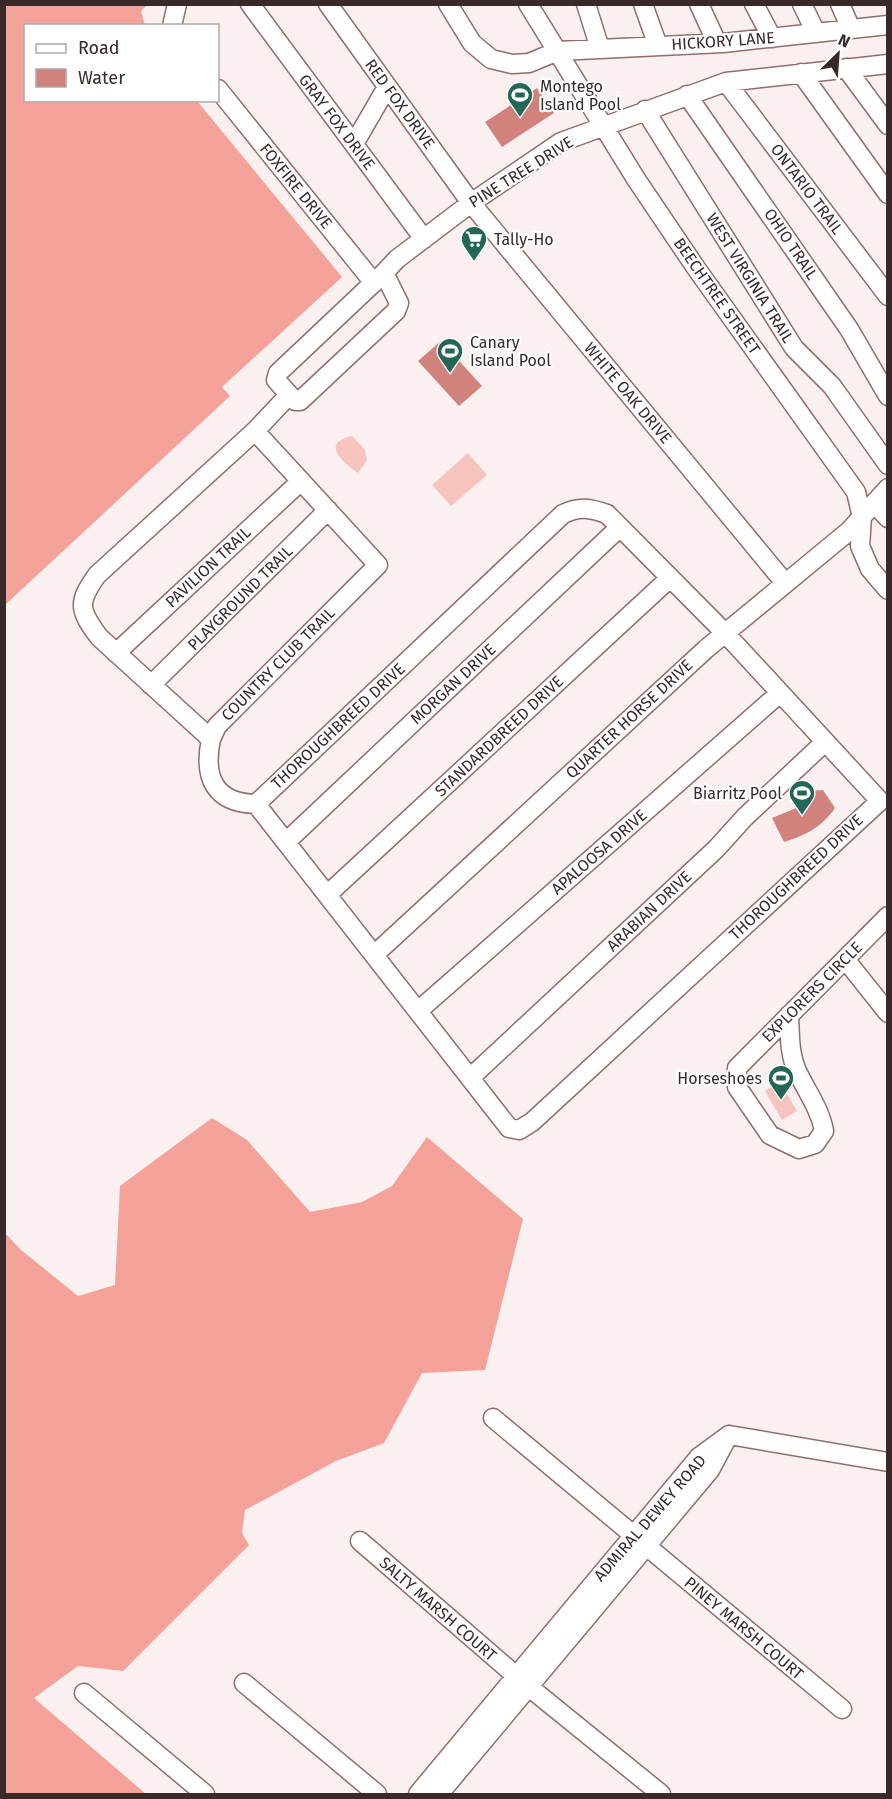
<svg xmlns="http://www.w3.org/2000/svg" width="892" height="1799" font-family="'Fira Sans',sans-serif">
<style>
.green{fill:#f6c3be}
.forest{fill:#f4a19a}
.water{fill:#d2827c}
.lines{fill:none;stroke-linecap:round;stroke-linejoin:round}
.minor-casing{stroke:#926d6a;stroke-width:21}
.minor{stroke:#fff;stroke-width:18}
.labels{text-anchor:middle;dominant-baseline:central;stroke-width:4.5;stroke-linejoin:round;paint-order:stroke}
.street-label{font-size:16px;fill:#392928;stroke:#fff}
.poi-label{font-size:16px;fill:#392928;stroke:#fff;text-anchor:start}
</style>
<rect width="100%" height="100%" fill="#f9f0ef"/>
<!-- green -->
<path class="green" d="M352,436L365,450L367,460L358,473C344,463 319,443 352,436Z
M468,453L487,475L451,506L432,485Z
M780,1082L797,1111L782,1120L765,1091Z"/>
<!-- forest -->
<path class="forest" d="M5,4L147,5L141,11L145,25L26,26V100L197,101L342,277L222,387L230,396L5,605Z
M212,1118L247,1140L310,1212L362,1202L392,1186L427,1137L523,1219L485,1370L422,1373L384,1443L336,1461L245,1510L242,1533L249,1545L123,1671L78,1666L34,1698L146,1794H5V1233L21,1250L78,1296L115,1285L120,1186Z"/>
<!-- water -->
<path class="water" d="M537,88L554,113L502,147L485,122Z
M441,341L482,386L459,406L418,361Z
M823,790L835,808C822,827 806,835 784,842L772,818L794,809L809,799L805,794L808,791Z"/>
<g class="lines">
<!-- minor casing -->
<g class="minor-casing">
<path id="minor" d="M250,4L424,239
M328,4L471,203L785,583
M448,4L472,43L491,59L512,64L529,63L558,51L723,43L888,25
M528,4L636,179L696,268L856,492L862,517L860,546L870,569L888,590
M586,4L600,49
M643,4L658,46
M699,4L717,43
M754,4L772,38
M802,4L816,33
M840,4L851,29
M172,26L177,4
M846,68L888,125
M801,73L888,194
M726,82L888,296
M218,89L374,283
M687,95L849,329L888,396
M645,110L794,348L832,386L888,465
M354,144L387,87
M384,273L397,259L471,203L561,142L726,82L888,64
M384,273L399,303L396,311L300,401H295L276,380L278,373Z
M255,431L378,565L217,726L211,739L99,637C79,610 77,603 97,575L255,431L289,395
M874,503L888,518
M116,653L301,481
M151,685L328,510
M211,739C203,777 214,803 256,804L563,514C580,506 590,508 607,514L725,633L880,801L532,1122L519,1130L509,1128L256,804
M286,842L620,527
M327,895L670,578
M374,955L706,649L849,531L888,488
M845,959L888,1013
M418,1011L780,693
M789,1015C790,1034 789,1053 797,1071C807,1092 820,1109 824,1131L815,1144L799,1149L770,1135L737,1087V1068L888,916
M470,1078L716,849L745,817L825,742
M493,1418L842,1709
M729,1435L888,1462
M360,1541L529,1687L661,1794
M244,1683L377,1794
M84,1693L205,1794
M418,1794L699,1457L729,1435
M439,1794L710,1470L726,1440"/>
</g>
<!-- minor -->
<use href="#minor" class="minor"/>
</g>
<!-- icons -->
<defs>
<g id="stadium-pin" transform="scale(1.35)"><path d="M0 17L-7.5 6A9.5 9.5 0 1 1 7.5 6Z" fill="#236656" stroke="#fff"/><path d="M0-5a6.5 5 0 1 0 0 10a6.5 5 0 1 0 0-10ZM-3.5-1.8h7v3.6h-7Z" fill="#fff"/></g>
<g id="supermarket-pin" transform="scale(1.35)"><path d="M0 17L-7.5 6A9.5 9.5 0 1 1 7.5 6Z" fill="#236656" stroke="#fff"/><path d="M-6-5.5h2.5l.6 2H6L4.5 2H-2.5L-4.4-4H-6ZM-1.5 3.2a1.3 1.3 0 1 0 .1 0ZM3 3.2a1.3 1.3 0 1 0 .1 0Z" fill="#fff"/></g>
</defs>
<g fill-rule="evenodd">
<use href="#stadium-pin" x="520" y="95"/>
<use href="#supermarket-pin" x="474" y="239"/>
<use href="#stadium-pin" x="450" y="351"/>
<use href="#stadium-pin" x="802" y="793"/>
<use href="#stadium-pin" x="781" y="1078"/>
</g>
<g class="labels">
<!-- street labels -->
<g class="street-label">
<text transform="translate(723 41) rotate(-4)">HICKORY LANE</text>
<text transform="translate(400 104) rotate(54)">RED FOX DRIVE</text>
<text transform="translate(337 122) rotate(53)">GRAY FOX DRIVE</text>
<text transform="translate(521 172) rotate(-32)">PINE TREE DRIVE</text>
<text transform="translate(296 186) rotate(51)">FOXFIRE DRIVE</text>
<text transform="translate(807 189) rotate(53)">ONTARIO TRAIL</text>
<text transform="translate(791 244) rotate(56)">OHIO TRAIL</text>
<text transform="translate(750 278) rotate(58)">WEST VIRGINIA TRAIL</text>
<text transform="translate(717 296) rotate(55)">BEECHTREE STREET</text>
<text transform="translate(628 393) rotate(50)">WHITE OAK DRIVE</text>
<text transform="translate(208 567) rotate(-43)">PAVILION TRAIL</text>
<text transform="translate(240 598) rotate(-45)">PLAYGROUND TRAIL</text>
<text transform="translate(278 664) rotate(-45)">COUNTRY CLUB TRAIL</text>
<text transform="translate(453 684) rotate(-43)">MORGAN DRIVE</text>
<text transform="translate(629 719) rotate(-43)">QUARTER HORSE DRIVE</text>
<text transform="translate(338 726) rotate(-43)">THOROUGHBREED DRIVE</text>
<text transform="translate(499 736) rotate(-43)">STANDARDBREED DRIVE</text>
<text transform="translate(599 852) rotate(-41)">APALOOSA DRIVE</text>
<text transform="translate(796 877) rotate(-43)">THOROUGHBREED DRIVE</text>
<text transform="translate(649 911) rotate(-43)">ARABIAN DRIVE</text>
<text transform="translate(812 992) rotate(-45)">EXPLORERS CIRCLE</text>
<text transform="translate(650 1518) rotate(-49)">ADMIRAL DEWEY ROAD</text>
<text transform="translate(438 1609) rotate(41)">SALTY MARSH COURT</text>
<text transform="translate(744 1628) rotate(40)">PINEY MARSH COURT</text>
</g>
<!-- poi labels -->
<g class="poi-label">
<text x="540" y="86">Montego<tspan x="540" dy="18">Island Pool</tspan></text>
<text x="494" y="239">Tally-Ho</text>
<text x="470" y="342">Canary<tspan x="470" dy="18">Island Pool</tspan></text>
<text x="782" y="793" text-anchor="end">Biarritz Pool</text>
<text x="762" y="1078" text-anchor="end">Horseshoes</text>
</g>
</g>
<!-- border -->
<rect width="892" height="1799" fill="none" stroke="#392928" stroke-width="12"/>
<!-- legend -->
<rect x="24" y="24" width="195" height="78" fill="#ffffff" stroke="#b0a9a9" stroke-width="1.5"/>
<rect x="36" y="44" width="30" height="9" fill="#ffffff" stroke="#b0a9a9" stroke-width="1.5"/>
<text x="78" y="54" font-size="18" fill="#392928">Road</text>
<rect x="36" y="69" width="30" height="18" fill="#d2827c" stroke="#b0a9a9" stroke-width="1.5"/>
<text x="78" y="84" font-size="18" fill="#392928">Water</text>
<!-- north arrow -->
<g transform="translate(838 54) rotate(25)" stroke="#ffffff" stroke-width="4.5" paint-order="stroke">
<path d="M0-4.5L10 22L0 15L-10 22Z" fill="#392928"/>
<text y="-9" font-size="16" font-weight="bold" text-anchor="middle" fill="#392928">N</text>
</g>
</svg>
